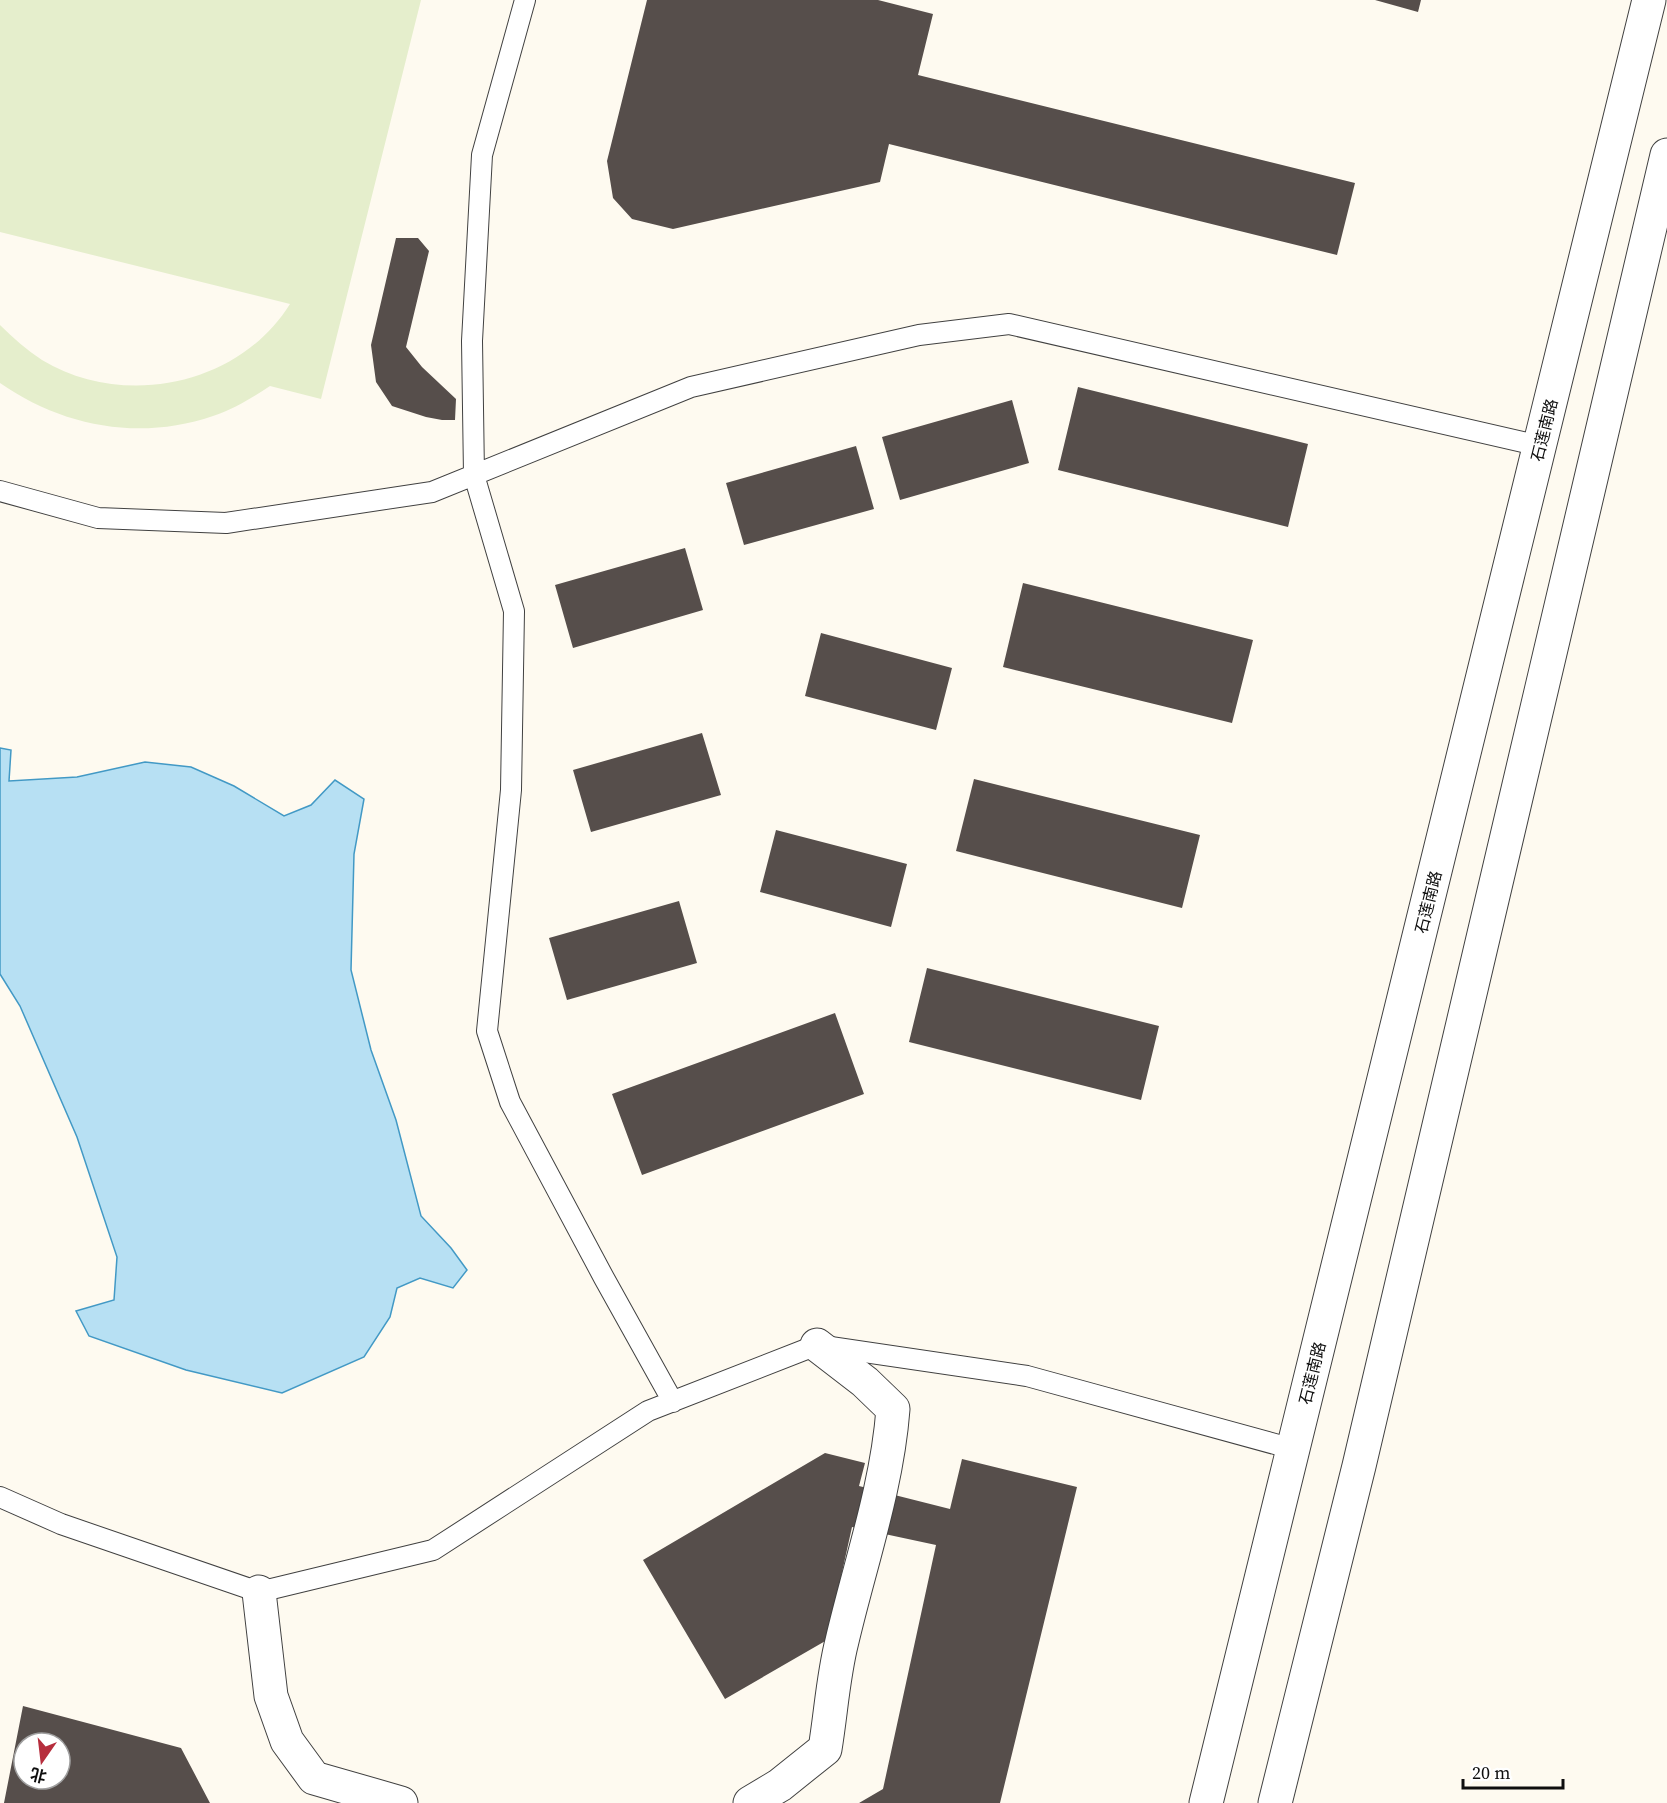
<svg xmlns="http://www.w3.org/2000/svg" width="1667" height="1803" font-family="'Source Serif 4','Noto Sans SC',serif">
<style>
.pitch{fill:#e5eecc}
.water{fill:#b7e0f3;stroke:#4299c5;stroke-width:1.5}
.building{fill:#564e4b;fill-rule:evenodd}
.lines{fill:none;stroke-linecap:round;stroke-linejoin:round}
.service-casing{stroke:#414141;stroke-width:22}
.minor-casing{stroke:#414141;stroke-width:35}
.tertiary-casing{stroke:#414141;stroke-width:35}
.service{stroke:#fff;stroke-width:20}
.minor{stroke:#fff;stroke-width:33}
.tertiary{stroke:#fff;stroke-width:33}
.labels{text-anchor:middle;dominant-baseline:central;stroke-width:6;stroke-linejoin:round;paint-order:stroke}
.street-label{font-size:16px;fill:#0e0e0e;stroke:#fff}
</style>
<rect width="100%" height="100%" fill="#fefaf0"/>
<!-- pitch -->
<path class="pitch" d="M0,0H421L321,399L270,386C252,398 234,409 213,416C140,441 63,427 0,383V325C13,338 27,350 42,360C123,409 239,386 290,304L0,232Z"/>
<!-- water -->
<path class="water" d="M0,748L11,750L9,781L77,777L145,762L191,767L234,786L284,816L311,805L335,780L364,799L354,854L351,970L371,1050L396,1120L421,1216L451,1248L467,1270L453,1288L420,1278L397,1288L390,1317L364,1357L282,1393L186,1370L89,1336L76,1311L114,1300L117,1257L77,1137L20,1006L0,974Z"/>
<!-- building -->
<path class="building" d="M647,0H878L933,14L918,75L1355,183L1337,255L889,144L880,182L673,229L632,219L613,198L607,161Z
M1375,0H1421L1418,12Z
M396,238H418L429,251L406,347L422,367L456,399L455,420H442L426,417L392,406L376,382L371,345Z
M1078,387L1308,444L1288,527L1058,470Z
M1012,400L1029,463L900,500L882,437Z
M856,446L874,509L744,545L726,483Z
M685,548L703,610L573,648L555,585Z
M1023,583L1253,640L1232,723L1003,667Z
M821,633L952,668L936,730L805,696Z
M702,733L721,795L591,832L573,770Z
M974,779L1200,835L1182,908L956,851Z
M776,830L907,864L891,927L760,892Z
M679,901L697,963L567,1000L549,938Z
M927,968L1159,1026L1141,1100L909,1042Z
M835,1013L864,1094L642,1175L612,1094Z
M825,1453L865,1463L859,1486L950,1509L962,1459L1077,1487L1000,1803H859L883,1789L936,1545L852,1527L827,1640L725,1699L643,1560Z
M23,1706L181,1748L210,1803H4ZM24,1743H60V1779H24Z"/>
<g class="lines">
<!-- service casing -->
<g class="service-casing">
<path id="service" d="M525,0L482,155L472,341L474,475L514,611L511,790L487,1031L510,1102L604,1278L673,1402
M0,491L98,518L226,523L432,492L691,387L919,335L1009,324L1540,446
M0,1497L61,1524L259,1592L433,1550L648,1411L817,1345L1027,1376L1293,1449"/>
</g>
<!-- minor casing -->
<g class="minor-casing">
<path id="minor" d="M259,1592L271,1696L287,1741L314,1778L401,1803
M750,1803L780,1785L825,1749C831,1713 833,1676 842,1641C860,1564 887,1488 893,1409L865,1382L817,1345"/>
</g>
<!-- tertiary casing -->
<g class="tertiary-casing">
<path id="tertiary" d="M1206,1803L1649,0
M1275,1803L1359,1466L1667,155"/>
</g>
<!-- service -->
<use href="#service" class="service"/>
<!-- minor -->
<use href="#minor" class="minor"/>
<!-- tertiary -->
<use href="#tertiary" class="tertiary"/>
</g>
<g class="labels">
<!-- street labels -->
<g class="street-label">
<text transform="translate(1544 430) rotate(-76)">石莲南路</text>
<text transform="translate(1428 902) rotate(-76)">石莲南路</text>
<text transform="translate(1312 1373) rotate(-76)">石莲南路</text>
</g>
</g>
<!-- north arrow -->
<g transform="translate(42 1761) rotate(194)"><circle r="28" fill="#ffffff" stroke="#9f9f9f" stroke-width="1.5"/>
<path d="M0-4.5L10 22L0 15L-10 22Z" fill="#b62e3d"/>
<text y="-9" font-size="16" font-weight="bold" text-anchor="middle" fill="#0e0e0e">北</text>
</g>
<!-- scale -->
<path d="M1463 1779v9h100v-9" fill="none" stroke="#0e0e0e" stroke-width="3"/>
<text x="1472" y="1779" font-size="18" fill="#0e0e0e" stroke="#ffffff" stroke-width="4.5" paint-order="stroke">20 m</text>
</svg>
